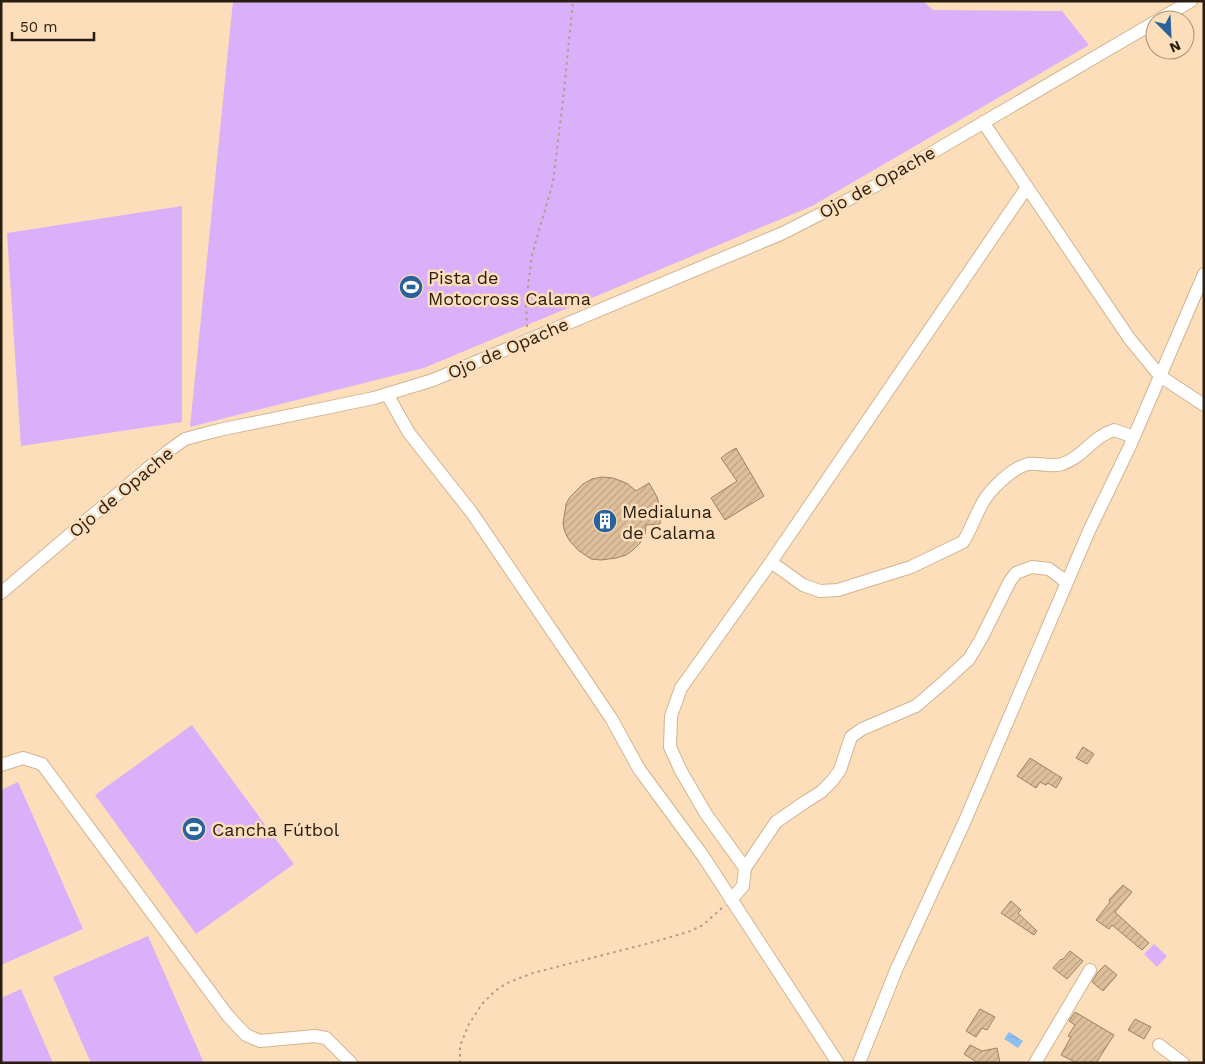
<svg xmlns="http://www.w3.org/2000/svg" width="1205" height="1064" font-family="'Work Sans',sans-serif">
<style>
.green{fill:#dbb0fa}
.water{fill:url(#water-ripples)}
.building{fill:url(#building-hatch);stroke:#9e8160}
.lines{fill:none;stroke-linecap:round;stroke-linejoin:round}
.minor-casing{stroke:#d2b491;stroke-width:14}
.path{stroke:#b49c80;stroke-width:2;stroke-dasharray:2.5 4;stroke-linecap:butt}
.minor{stroke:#fff;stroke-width:12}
.labels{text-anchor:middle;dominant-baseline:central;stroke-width:5;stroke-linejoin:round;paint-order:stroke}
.street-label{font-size:18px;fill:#281d10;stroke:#fddeba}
.poi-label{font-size:18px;fill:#281d10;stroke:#fddeba;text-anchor:start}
</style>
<defs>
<pattern id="water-ripples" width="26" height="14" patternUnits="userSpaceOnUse" patternTransform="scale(1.25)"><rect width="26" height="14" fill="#8dbef2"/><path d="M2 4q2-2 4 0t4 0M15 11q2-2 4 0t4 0" fill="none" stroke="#7aa3ce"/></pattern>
<pattern id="building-hatch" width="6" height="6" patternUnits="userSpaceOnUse" patternTransform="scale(1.25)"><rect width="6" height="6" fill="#ddbf9c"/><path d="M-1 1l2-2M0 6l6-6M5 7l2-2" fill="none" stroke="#bea485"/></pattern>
</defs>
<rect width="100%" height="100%" fill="#fddeba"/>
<!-- green -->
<path class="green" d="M233,1H923L933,10L1062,11L1089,45L812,206L424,368L190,427Z
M182,206V422L21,446L7,233Z
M192,725L294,864L196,934L95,795Z
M18,782L83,929L1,965V790Z
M148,936L204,1063H91L53,977Z
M1154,944L1167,956L1157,967L1144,954Z
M21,989L53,1063H1V998Z"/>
<!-- water -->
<path class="water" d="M1009,1032L1023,1041L1018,1048L1004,1039Z"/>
<!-- building -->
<path class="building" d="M736,448L764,496L725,520L711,498L737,481L721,458L726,454Z
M602,477L613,478L621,481L628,484L636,491L649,483L657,497L660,508L661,517L660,524L646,525L645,534L640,543L633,550L626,555L616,558L601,560L591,559L578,550L569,540L565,532L563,524L566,504L570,497L583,484L592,479Z
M1083,747L1094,754L1087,764L1076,758Z
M1030,758L1062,778L1056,788L1048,783L1046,785L1040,782L1036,788L1017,776Z
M1123,885L1132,892L1115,912L1149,943L1142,950L1112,925L1109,929L1096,920L1110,902L1109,900Z
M1011,901L1021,910L1018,913L1037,931L1034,935L1001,913Z
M1070,951L1083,961L1067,979L1053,968L1061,959L1062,960Z
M1105,965L1117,975L1103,991L1092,982L1098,972Z
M980,1009L995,1017L987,1030L982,1028L976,1037L966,1031Z
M1075,1012L1114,1035L1096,1063H1077L1061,1055L1071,1037L1068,1036L1075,1025L1069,1021Z
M1135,1019L1151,1027L1144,1039L1128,1030Z
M970,1045L982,1051L997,1048L1000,1063H978L964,1054Z"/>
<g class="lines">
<!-- minor casing -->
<g class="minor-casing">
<path id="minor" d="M1158,20L1191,1
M983,122L1129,338L1160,376L1204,405
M387,394L409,433L472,513L584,678L611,718L639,769L703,856L838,1063
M771,562L803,585L820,591L838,590L911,567L963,542C971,530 975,516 982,504C989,490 1012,468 1028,464C1039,462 1051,468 1062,464C1078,459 1087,446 1100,437C1104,434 1109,432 1114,430L1134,437
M1,593L167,452L185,439L219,430L374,398L433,380L783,233L875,186L1155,22
M1,765L23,758L42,764L228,1016L246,1035L260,1041L315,1036L326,1038L351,1063
M745,868L776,822L805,802L821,792L832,781L840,770L851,737L862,729L916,706L945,681L969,659L981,639L1010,581L1016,573L1032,567L1049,569L1060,577L1066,583
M731,900L743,886L745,868L706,814L681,771L670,747L671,716L681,688L771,562L1027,187
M1159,1045L1183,1063
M859,1063L897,968L964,823L1089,531L1130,446L1204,274
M1035,1063L1090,970"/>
</g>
<!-- path -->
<path class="path" d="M527,327L526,302L532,255L553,182L563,100L573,1
M460,1063V1046L469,1024L482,1004L495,991L507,983L533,973L650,943L688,932L703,925L722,908"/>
<!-- minor -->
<use href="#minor" class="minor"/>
</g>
<!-- icons -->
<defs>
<g id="stadium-disc" transform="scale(1.25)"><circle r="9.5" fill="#2a639b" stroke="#fddeba"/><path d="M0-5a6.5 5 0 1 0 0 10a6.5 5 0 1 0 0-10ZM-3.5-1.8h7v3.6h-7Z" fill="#fff"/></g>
<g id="building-disc" transform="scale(1.25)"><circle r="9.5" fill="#2a639b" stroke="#fddeba"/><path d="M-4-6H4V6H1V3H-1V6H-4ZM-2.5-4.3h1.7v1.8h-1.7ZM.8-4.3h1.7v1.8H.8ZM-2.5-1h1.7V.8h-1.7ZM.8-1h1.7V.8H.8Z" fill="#fff"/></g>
</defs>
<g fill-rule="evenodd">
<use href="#stadium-disc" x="411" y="287"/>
<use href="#building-disc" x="605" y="521"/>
<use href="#stadium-disc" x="194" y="829"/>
</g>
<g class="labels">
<!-- street labels -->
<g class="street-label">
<text transform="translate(877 182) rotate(-29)">Ojo de Opache</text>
<text transform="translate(508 348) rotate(-23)">Ojo de Opache</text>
<text transform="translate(121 492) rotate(-40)">Ojo de Opache</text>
</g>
<!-- poi labels -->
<g class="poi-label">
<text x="428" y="277">Pista de<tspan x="428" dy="21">Motocross Calama</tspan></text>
<text x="622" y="511">Medialuna<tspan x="622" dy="21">de Calama</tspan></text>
<text x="212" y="829">Cancha Fútbol</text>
</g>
</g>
<!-- border -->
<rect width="1205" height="1064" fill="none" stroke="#281d10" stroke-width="5"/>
<!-- north arrow -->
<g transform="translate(1170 35) rotate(156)"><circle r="24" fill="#fddeba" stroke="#a89176"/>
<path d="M0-4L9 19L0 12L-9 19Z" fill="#2a639b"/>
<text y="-8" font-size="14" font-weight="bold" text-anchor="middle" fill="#281d10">N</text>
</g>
<!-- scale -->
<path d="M12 32v8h82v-8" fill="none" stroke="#281d10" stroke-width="2.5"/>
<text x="20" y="32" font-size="15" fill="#281d10" stroke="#fddeba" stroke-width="4" paint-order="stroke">50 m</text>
</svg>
